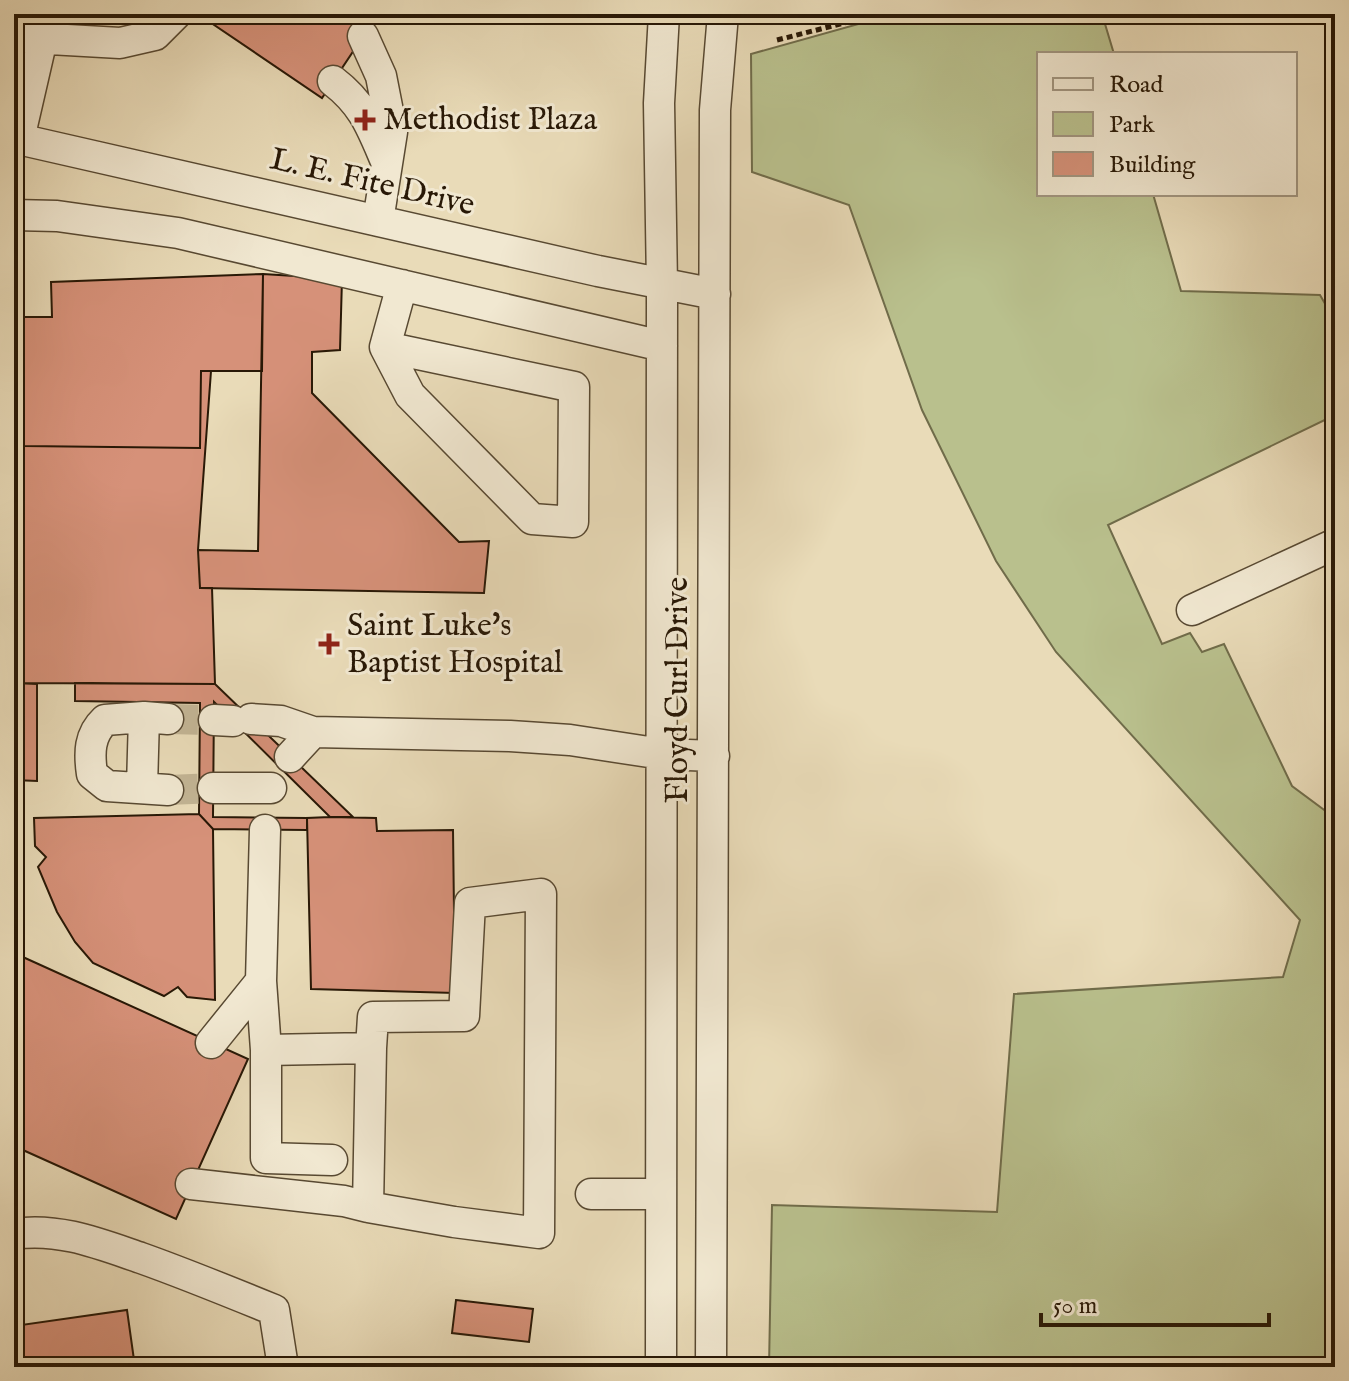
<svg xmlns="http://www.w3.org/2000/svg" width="1349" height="1381" font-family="'IM FELL English',serif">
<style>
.green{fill:#b9c08d;stroke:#706c4a;stroke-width:2}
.building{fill:#d69179;stroke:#281806;stroke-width:2}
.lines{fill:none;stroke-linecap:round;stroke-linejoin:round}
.minor-tunnel{stroke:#c2b494;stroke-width:30;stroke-dasharray:30 15;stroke-linecap:butt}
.minor-casing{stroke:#584932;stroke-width:33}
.path{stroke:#281806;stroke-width:5;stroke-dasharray:6 4;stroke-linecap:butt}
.minor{stroke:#f1e8d1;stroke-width:30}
.poi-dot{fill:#8f2418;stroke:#f1e8d1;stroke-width:3}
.labels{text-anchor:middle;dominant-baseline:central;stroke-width:6;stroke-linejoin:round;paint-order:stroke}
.poi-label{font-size:32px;fill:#281806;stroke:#f1e8d1;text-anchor:start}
.street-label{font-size:32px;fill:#281806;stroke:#f1e8d1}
</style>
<rect width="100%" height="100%" fill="#e9dbb8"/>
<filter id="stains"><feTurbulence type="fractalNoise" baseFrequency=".0025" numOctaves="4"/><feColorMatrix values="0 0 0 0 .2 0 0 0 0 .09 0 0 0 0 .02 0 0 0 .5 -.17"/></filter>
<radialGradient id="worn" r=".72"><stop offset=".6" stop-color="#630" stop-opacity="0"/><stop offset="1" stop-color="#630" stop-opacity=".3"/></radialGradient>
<!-- green -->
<path class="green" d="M894,14H1086L1105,24L1114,54H1039V194H1153L1181,291L1320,295L1335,321V415L1108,525L1162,644L1190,633L1202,652L1224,644L1292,786L1335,818V1367H769L772,1205L997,1212L1014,994L1283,977L1300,920L1056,652L996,561L922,410L849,205L752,172L751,54Z"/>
<!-- building -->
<path class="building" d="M198,14H378L322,98Z
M263,274L262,371H201L200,448L24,446L21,317H52L51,282Z
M263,274L342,279L340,350L312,352V393L459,542L489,541L484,593L200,588L198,550L258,551Z
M14,317H21L24,446L200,448L201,371H211L198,550L200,588H212L215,684L14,683Z
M14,683L37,684V781L14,780Z
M75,683L215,684L353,817H330L214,702L213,817L307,818V830L213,829L199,814L200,703L75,701Z
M199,814L213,829L215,1000L187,997L178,987L164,996L93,963L75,942L57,912L38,867L46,857L35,846L34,818Z
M330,817L376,818L377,831L453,830L455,993L311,989L307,818Z
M14,953L248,1059L176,1219L14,1146Z
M456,1300L533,1309L529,1342L452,1333Z
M127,1310L135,1367H14V1326Z"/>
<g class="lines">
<!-- minor-tunnel -->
<path class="minor-tunnel" d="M168,719L214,720
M168,790L213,788"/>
<!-- minor casing -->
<g class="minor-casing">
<path id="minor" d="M363,36L381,76L392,132L378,221
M14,37L120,43L155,35L176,14
M333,81C363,104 371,126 385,159
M14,138L598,271L715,294
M19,139L42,39L39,14
M14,215L57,216L178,233L662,346
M385,347L574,387L573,522L532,519L410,395L385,347L402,285
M1192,610L1335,544
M251,719L281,721L313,732
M214,720L233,721
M290,757L313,732L510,736L570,740L662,754L714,756
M142,787L144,717
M213,788H271
M168,790L107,786L92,774C89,753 89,735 105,720L144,717L168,719
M265,830L261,981L266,1050V1158L332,1160
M211,1043L261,981
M266,1050L371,1048L368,1207L454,1222L539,1233L541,894L470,903L464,1016L373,1017L371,1048
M191,1184L344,1201L368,1207
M591,1194H661
M14,1234C58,1227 100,1244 141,1258C186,1274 230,1292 274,1310L283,1367
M661,1367L662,285L659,103L664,14
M711,1367L715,110L723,14"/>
</g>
<!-- path -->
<path class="path" d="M777,40L880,14"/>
<!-- minor -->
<use href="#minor" class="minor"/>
</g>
<!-- markers -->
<g class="poi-dot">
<path d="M361 108h8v8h8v8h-8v8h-8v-8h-8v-8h8z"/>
<path d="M325 632h8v8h8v8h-8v8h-8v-8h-8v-8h8z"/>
</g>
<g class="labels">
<!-- poi labels -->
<g class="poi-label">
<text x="383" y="120">Methodist Plaza</text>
<text x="347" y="626">Saint Luke's<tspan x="347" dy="37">Baptist Hospital</tspan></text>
</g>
<!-- street labels -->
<g class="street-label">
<text transform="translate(372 183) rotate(13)">L. E. Fite Drive</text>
<text transform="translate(678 690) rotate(-90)">Floyd Curl Drive</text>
</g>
</g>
<!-- margin -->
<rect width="1349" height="1381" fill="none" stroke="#e9dbb8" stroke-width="48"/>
<rect x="16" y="16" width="1317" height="1349" fill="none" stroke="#281806" stroke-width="4"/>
<rect x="24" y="24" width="1301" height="1333" fill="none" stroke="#281806" stroke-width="2"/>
<!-- legend -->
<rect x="1037" y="52" width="260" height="144" fill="#f1e8d1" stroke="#a19580" stroke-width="2"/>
<rect x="1053" y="78" width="40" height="12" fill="#f1e8d1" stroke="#a19580" stroke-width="2"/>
<text x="1109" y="92" font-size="24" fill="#281806">Road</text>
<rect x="1053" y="112" width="40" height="24" fill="#b9c08d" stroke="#a19580" stroke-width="2"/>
<text x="1109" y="132" font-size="24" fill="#281806">Park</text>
<rect x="1053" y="152" width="40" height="24" fill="#d69179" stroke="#a19580" stroke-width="2"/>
<text x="1109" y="172" font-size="24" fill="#281806">Building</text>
<!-- scale -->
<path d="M1041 1313v12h228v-12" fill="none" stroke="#281806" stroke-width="4"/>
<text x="1053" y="1313" font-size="24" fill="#281806" stroke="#f1e8d1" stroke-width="6" paint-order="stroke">50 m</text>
<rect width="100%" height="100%" filter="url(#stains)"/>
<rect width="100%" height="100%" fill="url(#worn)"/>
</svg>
